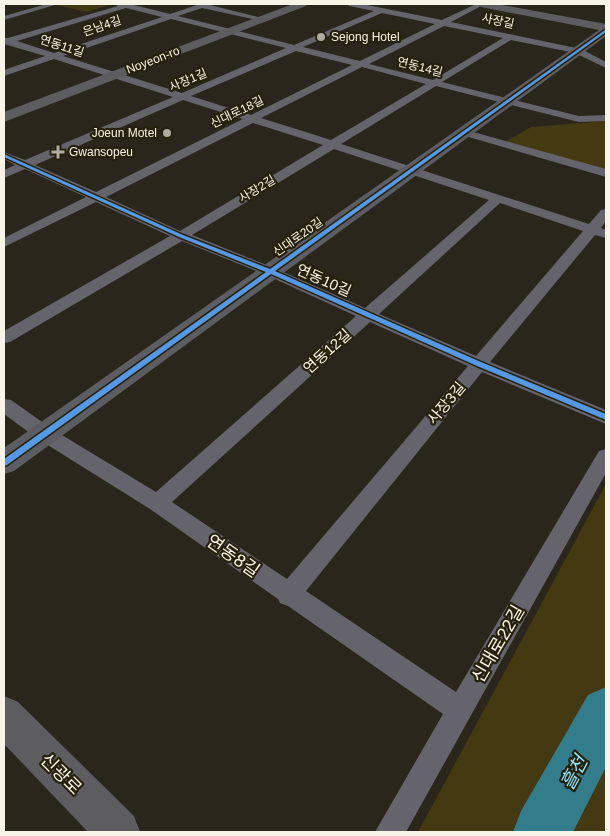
<svg xmlns="http://www.w3.org/2000/svg" width="610" height="836" font-family="Arial,'Noto Sans KR',sans-serif">
<style>
.green{fill:#443910}
.lines{fill:none;stroke-linecap:round;stroke-linejoin:round}
.river{fill:#337c8c;fill-rule:evenodd}
.street{fill:#65636b;fill-rule:evenodd}
.secondary{fill:#5d5c60;fill-rule:evenodd}
.cycleway-casing{stroke:#26210c;stroke-width:3}
.cycleway{fill:#5399e6;fill-rule:evenodd}
.poi-dot{fill:#b0aca0;stroke:#26210c;stroke-width:2}
.labels{text-anchor:middle;dominant-baseline:central;stroke-width:4.5;stroke-linejoin:round;paint-order:stroke}
.far-street-label{font-size:12px;fill:#f8f4e7;stroke:#26210c}
.far-poi-label{font-size:12px;fill:#f8f4e7;stroke:#26210c;text-anchor:start}
.street-label{font-size:15px;fill:#f8f4e7;stroke:#26210c}
.near-street-label{font-size:18px;fill:#f8f4e7;stroke:#26210c}
.near-water-label{font-size:19px;font-style:italic;fill:#8fe6fd;stroke:#26210c}
</style>
<rect width="100%" height="100%" fill="#2a261c"/>
<!-- green -->
<path class="green" d="M61,4H112L86,12L57,5Z
M606,121V170L505,142L531,127Z
M606,484V832H418Z"/>
<g class="lines">
<!-- river -->
<path class="river" d="M606,687V767L573,832H513L521,811L588,695Z"/>
<!-- street -->
<path class="street" d="M47,4H58L4,20V16Z
M116,4H135L134,5L170,14L200,4H211L210,5L266,19L262,21L202,8L178,16L294,45L374,11L349,6L348,4H362L442,20L476,4H485L451,22L581,49L606,62V68L575,53L511,40L442,82L579,116L606,115V121L579,122L436,86L341,144L589,224L601,210L606,209V221L601,228L606,230V238L595,235L490,362L606,410V424L482,372L306,591L456,692L599,451L606,449V473L406,832H375L443,714L288,606L280,603L278,599L150,509L38,439L4,414V399L11,400L52,429L156,492L356,316L264,274L182,241L10,342L4,343V331L170,236L96,202L4,247V238L86,197L25,169L4,178V170L15,165L4,159V152L25,160L173,97L54,59L4,76V70L45,56L4,44V38H8L118,6ZM126,8L162,17L54,53L17,41ZM382,13L435,24L360,61L303,47ZM171,19L286,48L182,93L63,56ZM444,26L503,38L433,80L369,64ZM296,51L352,65L251,115L191,96ZM362,67L426,84L331,140L261,118ZM183,100L243,119L96,192L35,165ZM253,123L323,145L180,231L106,197ZM334,149L489,200L365,308L274,268L192,235ZM500,203L583,231L476,356L379,314ZM370,322L468,366L287,579L172,502Z
M466,130L606,169V177L462,135L461,133Z"/>
<!-- secondary -->
<path class="secondary" d="M293,4H307L306,6L4,122V112Z
M476,4H497L606,24V36L14,471L4,474V448L599,30L481,7Z
M4,696L18,702L134,816L140,832H88L4,744Z"/>
<!-- cycleway casing -->
<g class="cycleway-casing">
<path id="cycleway" d="M605,30H606V32L275,271L481,362L606,414V420L477,366L271,274L7,465L4,466V459L266,272L179,237L4,157V154L183,235L270,269Z"/>
</g>
<!-- cycleway -->
<use href="#cycleway" class="cycleway"/>
</g>
<!-- markers -->
<g class="poi-dot">
<circle cx="321" cy="37" r="5"/>
<circle cx="167" cy="133" r="5"/>
<path d="M55.5 144.5h5v5h5v5h-5v5h-5v-5h-5v-5h5z"/>
</g>
<g class="labels">
<!-- far-street labels -->
<g class="far-street-label">
<text transform="translate(498 21) rotate(12)">사장길</text>
<text transform="translate(102 26) rotate(-19)">은남4길</text>
<text transform="translate(62 46) rotate(18)">연동11길</text>
<text transform="translate(153 60) rotate(-21)">Noyeon-ro</text>
<text transform="translate(420 67) rotate(14)">연동14길</text>
<text transform="translate(188 80) rotate(-23)">사장1길</text>
<text transform="translate(237 112) rotate(-26)">신대로18길</text>
<text transform="translate(257 189) rotate(-31)">사장2길</text>
<text transform="translate(298 237) rotate(-35)">신대로20길</text>
</g>
<!-- far-poi labels -->
<g class="far-poi-label">
<text x="331" y="37">Sejong Hotel</text>
<text x="157" y="133" text-anchor="end">Joeun Motel</text>
<text x="69" y="152">Gwansopeu</text>
</g>
<!-- street labels -->
<g class="street-label">
<text transform="translate(324 280) rotate(24)">연동10길</text>
<text transform="translate(327 351) rotate(-42)">연동12길</text>
<text transform="translate(446 403) rotate(-50)">사장3길</text>
</g>
<!-- near-street labels -->
<g class="near-street-label">
<text transform="translate(233 556) rotate(35)">연동8길</text>
<text transform="translate(498 644) rotate(-60)">신대로22길</text>
<text transform="translate(61 774) rotate(45)">신광로</text>
</g>
<!-- near-water labels -->
<g class="near-water-label">
<text transform="translate(574 773) rotate(-62)">흘천</text>
</g>
</g>
<!-- border -->
<rect width="610" height="836" fill="none" stroke="#f8f4e7" stroke-width="10"/>
</svg>
